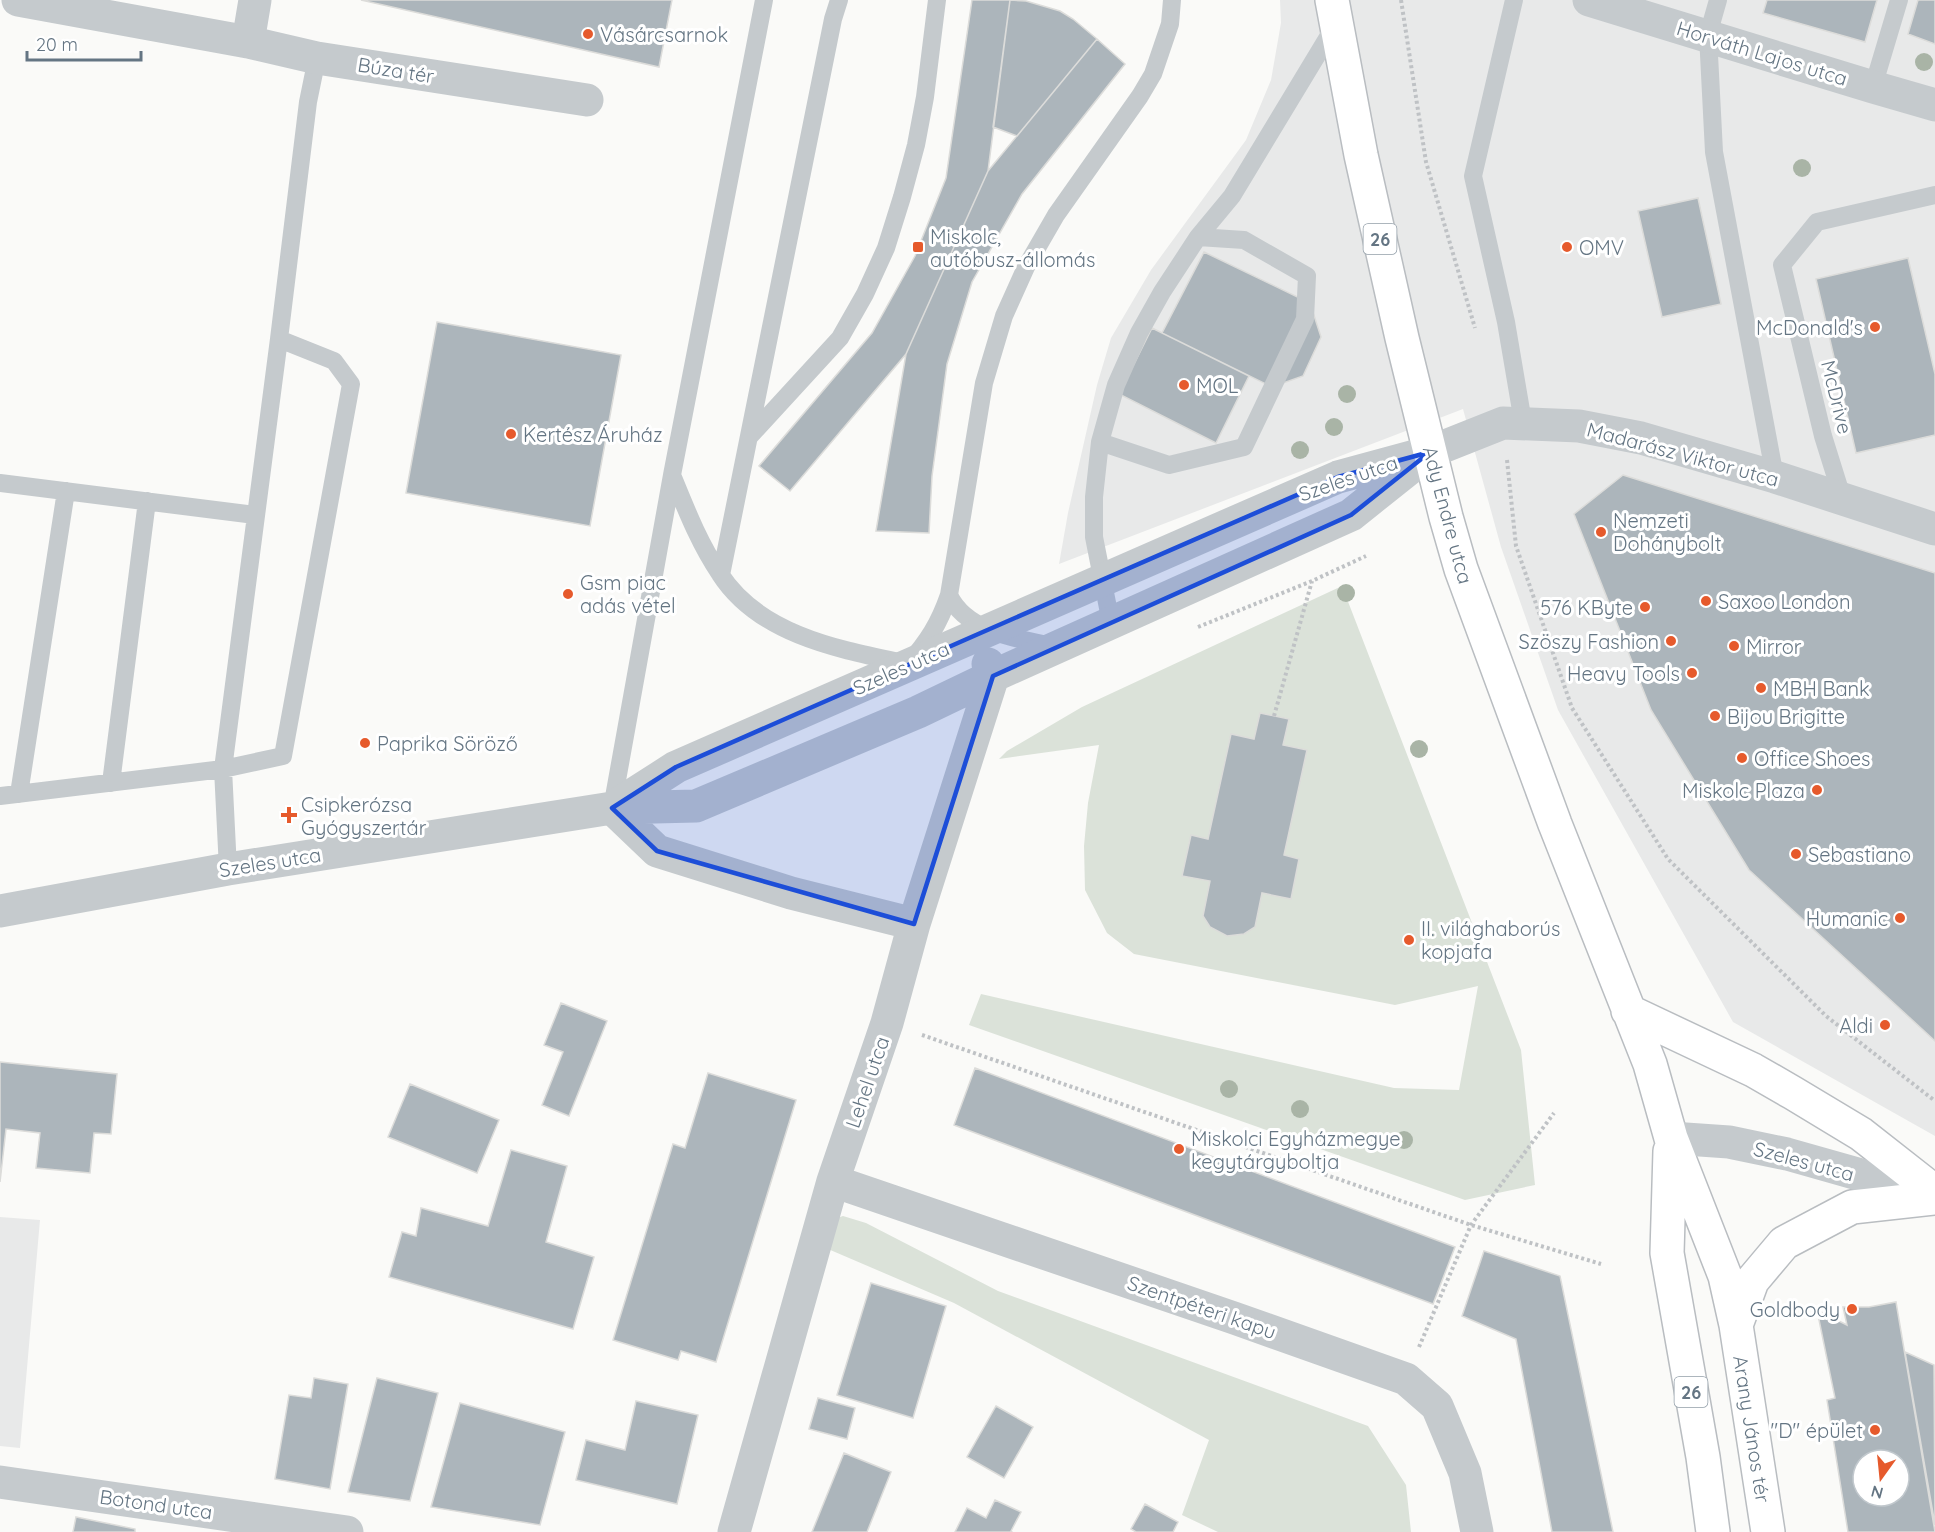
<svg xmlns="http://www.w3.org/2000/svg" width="1935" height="1532" font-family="Quicksand,sans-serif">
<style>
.built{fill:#e8e9e9}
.green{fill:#dbe2d9}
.building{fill:#acb5bb;stroke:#dcdcda;stroke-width:1.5;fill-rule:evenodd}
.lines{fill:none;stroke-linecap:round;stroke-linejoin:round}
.primary-casing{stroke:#b9bdc1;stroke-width:36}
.path{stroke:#bfc2c5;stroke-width:4;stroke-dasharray:3 3;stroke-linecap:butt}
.service{stroke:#c5cacd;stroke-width:18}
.minor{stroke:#c5cacd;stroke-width:33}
.tertiary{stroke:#c5cacd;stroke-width:33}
.primary{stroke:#fff;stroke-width:33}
.tree{fill:#a9b4a6}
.marked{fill:#1d4ed8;fill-opacity:0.2;stroke:#1d4ed8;stroke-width:4.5;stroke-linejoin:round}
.poi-dot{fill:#e65a2c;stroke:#fff;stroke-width:2}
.labels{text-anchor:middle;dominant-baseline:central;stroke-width:6;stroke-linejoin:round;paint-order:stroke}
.shield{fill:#fff;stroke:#929ea8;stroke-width:1.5}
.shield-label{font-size:18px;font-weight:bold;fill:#647583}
.poi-label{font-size:20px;fill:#647583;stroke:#fff;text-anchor:start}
.street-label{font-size:20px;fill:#647583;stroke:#fff}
</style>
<rect width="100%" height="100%" fill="#fafaf8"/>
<!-- built -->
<path class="built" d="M1280,0H1935V1136L1733,1022L1558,710L1501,547L1463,409L1059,564L1068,513L1097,385L1111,338L1151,270L1246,140L1271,80L1281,23Z
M0,1217L40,1220L20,1448L0,1446Z"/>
<!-- green -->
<path class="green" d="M1342,586L1521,1050L1535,1185L1465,1200L969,1025L981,994L1394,1088L1459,1090L1478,986L1395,1005L1134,954L1107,933L1085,890L1084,846L1088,803L1099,745L999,759L1007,751L1082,707Z
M843,1216L866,1223L998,1291L1368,1426L1406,1485L1411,1532H1218L1182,1515L1209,1440L954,1303L814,1243L825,1222Z"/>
<!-- building -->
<path class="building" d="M361,0H672L659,67Z
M972,0H1010L988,171L906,354L790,491L759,466L872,333L915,256L946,178Z
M1010,0L1026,1L1060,11L1073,19L1097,39L1017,136L993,127Z
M1767,0H1877L1865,42L1763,13Z
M1918,0H1935V44L1908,34Z
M1097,39L1125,64L1022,194L972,282L947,364L932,476L929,533L876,531L906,354L988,171Z
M1698,198L1721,304L1662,317L1638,211Z
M1204,252L1310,303L1321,337L1303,376L1272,387L1162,333Z
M1908,258L1935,374V435L1856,453L1816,279Z
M437,322L621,355L590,526L406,493Z
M1152,328L1249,376L1216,443L1119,394Z
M1623,475L1935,573V1041L1749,870L1651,710L1574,514Z
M1260,713L1289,719L1283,745L1307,750L1284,855L1299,859L1291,899L1262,893L1255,927L1244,934L1227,936L1210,927L1203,916L1210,881L1182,876L1191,835L1208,839L1231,734L1254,739Z
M561,1003L607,1021L569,1116L542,1105L563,1052L544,1045Z
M0,1062L117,1074L111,1134L94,1133L90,1173L36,1168L40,1133L6,1129L0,1182Z
M975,1068L1455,1247L1433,1304L954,1125Z
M708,1073L796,1100L716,1362L681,1351L678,1360L613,1340L673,1144L685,1148Z
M410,1084L499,1120L477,1173L388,1137Z
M511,1150L567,1166L546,1242L594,1257L573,1329L389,1277L402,1232L416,1236L421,1208L488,1226Z
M1484,1251L1560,1276L1613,1532H1552L1516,1339L1462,1316Z
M871,1283L946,1306L913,1418L837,1395Z
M1896,1302L1935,1532H1848L1827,1400L1835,1398L1817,1310L1847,1325L1843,1307H1869ZM1863,1460H1899V1496H1863Z
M1905,1352L1934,1365L1935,1525Z
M314,1378L348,1384L330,1489L275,1479L289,1395L311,1398Z
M377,1378L438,1393L410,1501L348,1492Z
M818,1398L855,1408L847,1439L809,1429Z
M636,1401L698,1415L677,1504L576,1480L586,1440L625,1450Z
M460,1403L565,1432L540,1525L431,1507Z
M996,1406L1033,1427L1004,1478L967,1457Z
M844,1453L891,1472L867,1532H812Z
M995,1500L1021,1512L1011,1531L1012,1532H955L967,1508L986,1518Z
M1145,1504L1178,1522L1173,1532H1136L1131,1529Z
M76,1517L135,1529V1532H73Z"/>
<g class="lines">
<!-- primary casing -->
<g class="primary-casing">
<path id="primary" d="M1332,0L1361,155L1402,338L1446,517L1461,569L1555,824L1650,1064L1671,1138L1725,1276L1736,1325L1768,1532
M1628,1011L1753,1070L1793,1093L1861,1134L1935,1192
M1670,1151L1667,1253L1703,1457L1713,1532
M1736,1325L1752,1281L1784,1243L1852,1207L1935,1198"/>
</g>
<!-- path -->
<path class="path" d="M1401,0L1426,162L1475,328
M1507,460L1516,546L1572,708L1668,859L1826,1016L1935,1101
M1198,627L1312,581L1366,556
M1274,716L1312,581
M922,1035L1471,1225L1601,1264
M1419,1347L1471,1225L1554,1113"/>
<!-- service -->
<path class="service" d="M764,0L672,475C686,509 699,543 720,574C760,636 842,650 908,664C928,641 939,624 949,595L984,383L1004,316L1026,267L1056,215L1140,96L1153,74L1170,24L1172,0
M1514,0L1473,176L1506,322L1523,422
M1718,0L1708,35L1714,152L1775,477
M1873,87L1899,0
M750,436L840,338L865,294L886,248L902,197L916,145L925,97L937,0
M1100,442L1169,465L1244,447L1305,319L1307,276L1244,240L1198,237
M0,483L255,515
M1843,500L1823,436L1782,265L1817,222L1935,195
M721,575L833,19L839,0
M949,595C966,632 1018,639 1053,646
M1111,623L1094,537V497L1100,442L1116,385L1139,333L1162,292L1198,237L1232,196L1336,24
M111,783L147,501
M19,794L66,491
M0,796L223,769L283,756L351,384L334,361L279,339
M612,808L672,475
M228,869L223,769L279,339L308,102L317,58"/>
<!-- minor -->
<path class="minor" d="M18,0L248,42L317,58L587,100
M1589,0L1873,87L1935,105
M248,42L255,0
M612,808L676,767L1338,477L1430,452L1503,423L1579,426L1641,438L1775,477L1935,529
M612,808L657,851L791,893L914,924
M0,911L228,869L612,808L696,806L918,712L993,676L1351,515L1430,452
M833,1181L1234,1318L1406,1379L1437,1406L1465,1473L1477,1532
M0,1482L347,1532
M734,1532L833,1181L887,1023L914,924L993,676L988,664"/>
<!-- tertiary -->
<path class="tertiary" d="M1671,1138L1729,1142L1787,1154L1935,1196"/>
<!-- primary -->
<use href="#primary" class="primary"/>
</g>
<!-- trees -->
<g class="tree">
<circle cx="1924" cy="62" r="9"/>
<circle cx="1802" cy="168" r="9"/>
<circle cx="1347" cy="394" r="9"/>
<circle cx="1334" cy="427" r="9"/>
<circle cx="1300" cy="450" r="9"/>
<circle cx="1346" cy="593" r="9"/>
<circle cx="1419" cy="749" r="9"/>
<circle cx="1229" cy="1089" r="9"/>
<circle cx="1300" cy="1109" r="9"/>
<circle cx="1404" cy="1140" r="9"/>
</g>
<!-- marked area -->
<path class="marked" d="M1430,452L1351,515L993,676L914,924L657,851L612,808L676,767L976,635L1338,477Z"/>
<!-- markers -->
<g class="poi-dot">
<circle cx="588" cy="34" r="6"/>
<rect x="912" y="241" width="12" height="12" rx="3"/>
<circle cx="1567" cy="247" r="6"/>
<circle cx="1875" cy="327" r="6"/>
<circle cx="1184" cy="385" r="6"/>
<circle cx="511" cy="434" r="6"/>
<circle cx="1601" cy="532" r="6"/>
<circle cx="568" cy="594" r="6"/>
<circle cx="1706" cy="601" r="6"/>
<circle cx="1645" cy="607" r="6"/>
<circle cx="1671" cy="641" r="6"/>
<circle cx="1734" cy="646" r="6"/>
<circle cx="1692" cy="673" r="6"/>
<circle cx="1761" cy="688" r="6"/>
<circle cx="1715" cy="716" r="6"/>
<circle cx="365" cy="743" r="6"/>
<circle cx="1742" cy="758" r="6"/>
<circle cx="1817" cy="790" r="6"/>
<path d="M286 806h6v6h6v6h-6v6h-6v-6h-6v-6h6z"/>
<circle cx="1796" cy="854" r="6"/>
<circle cx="1900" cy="918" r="6"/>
<circle cx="1409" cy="940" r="6"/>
<circle cx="1885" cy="1025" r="6"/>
<circle cx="1179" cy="1149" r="6"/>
<circle cx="1852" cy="1309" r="6"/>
<circle cx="1875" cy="1430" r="6"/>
</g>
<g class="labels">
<!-- shield labels -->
<g class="shield">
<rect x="1363.5" y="224" width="33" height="30" rx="4.5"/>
<rect x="1674.5" y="1377" width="33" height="30" rx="4.5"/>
</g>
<g class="shield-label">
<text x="1380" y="239">26</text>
<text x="1691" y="1392">26</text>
</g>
<!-- poi labels -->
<g class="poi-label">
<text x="600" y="34">Vásárcsarnok</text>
<text x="930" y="236">Miskolc,<tspan x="930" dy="23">autóbusz-állomás</tspan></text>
<text x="1579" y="247">OMV</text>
<text x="1863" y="327" text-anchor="end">McDonald's</text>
<text x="1196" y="385">MOL</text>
<text x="523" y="434">Kertész Áruház</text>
<text x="1613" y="520">Nemzeti<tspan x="1613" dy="23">Dohánybolt</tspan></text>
<text x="580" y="582">Gsm piac<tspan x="580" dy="23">adás vétel</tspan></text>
<text x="1718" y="601">Saxoo London</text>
<text x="1633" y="607" text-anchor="end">576 KByte</text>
<text x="1659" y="641" text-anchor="end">Szöszy Fashion</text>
<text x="1746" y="646">Mirror</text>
<text x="1680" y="673" text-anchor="end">Heavy Tools</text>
<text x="1773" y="688">MBH Bank</text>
<text x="1727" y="716">Bijou Brigitte</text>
<text x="377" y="743">Paprika Söröző</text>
<text x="1754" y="758">Office Shoes</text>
<text x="1805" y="790" text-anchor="end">Miskolc Plaza</text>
<text x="301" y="804">Csipkerózsa<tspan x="301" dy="23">Gyógyszertár</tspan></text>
<text x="1808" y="854">Sebastiano</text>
<text x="1888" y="918" text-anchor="end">Humanic</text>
<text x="1421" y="928">II. világhaborús<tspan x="1421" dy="23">kopjafa</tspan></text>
<text x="1873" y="1025" text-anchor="end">Aldi</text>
<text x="1191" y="1138">Miskolci Egyházmegye<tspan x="1191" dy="23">kegytárgyboltja</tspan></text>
<text x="1840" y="1309" text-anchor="end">Goldbody</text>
<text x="1863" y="1430" text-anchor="end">"D" épület</text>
</g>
<!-- street labels -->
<g class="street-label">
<text transform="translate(1762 53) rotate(17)">Horváth Lajos utca</text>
<text transform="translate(396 70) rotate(9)">Búza tér</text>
<text transform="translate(1837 397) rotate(76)">McDrive</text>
<text transform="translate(1683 454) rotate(15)">Madarász Viktor utca</text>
<text transform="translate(1348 478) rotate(-19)">Szeles utca</text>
<text transform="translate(1448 515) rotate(75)">Ady Endre utca</text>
<text transform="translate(901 668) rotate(-24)">Szeles utca</text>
<text transform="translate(270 862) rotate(-9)">Szeles utca</text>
<text transform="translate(867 1082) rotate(-71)">Lehel utca</text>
<text transform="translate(1804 1161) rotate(15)">Szeles utca</text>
<text transform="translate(1202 1307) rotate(19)">Szentpéteri kapu</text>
<text transform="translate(1752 1429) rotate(81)">Arany János tér</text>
<text transform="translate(156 1504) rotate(8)">Botond utca</text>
</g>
</g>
<!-- north arrow -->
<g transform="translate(1881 1478) rotate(195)"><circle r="28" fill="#ffffff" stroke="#c1c8cd" stroke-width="1.5"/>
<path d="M0-4.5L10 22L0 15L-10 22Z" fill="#e65a2c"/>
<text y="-9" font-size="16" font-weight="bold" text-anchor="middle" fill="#647583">N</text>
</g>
<!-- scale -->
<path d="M27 51v9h114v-9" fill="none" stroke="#647583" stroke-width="3"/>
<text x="36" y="51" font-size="18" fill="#647583" stroke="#ffffff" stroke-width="4.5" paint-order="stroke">20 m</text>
</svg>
